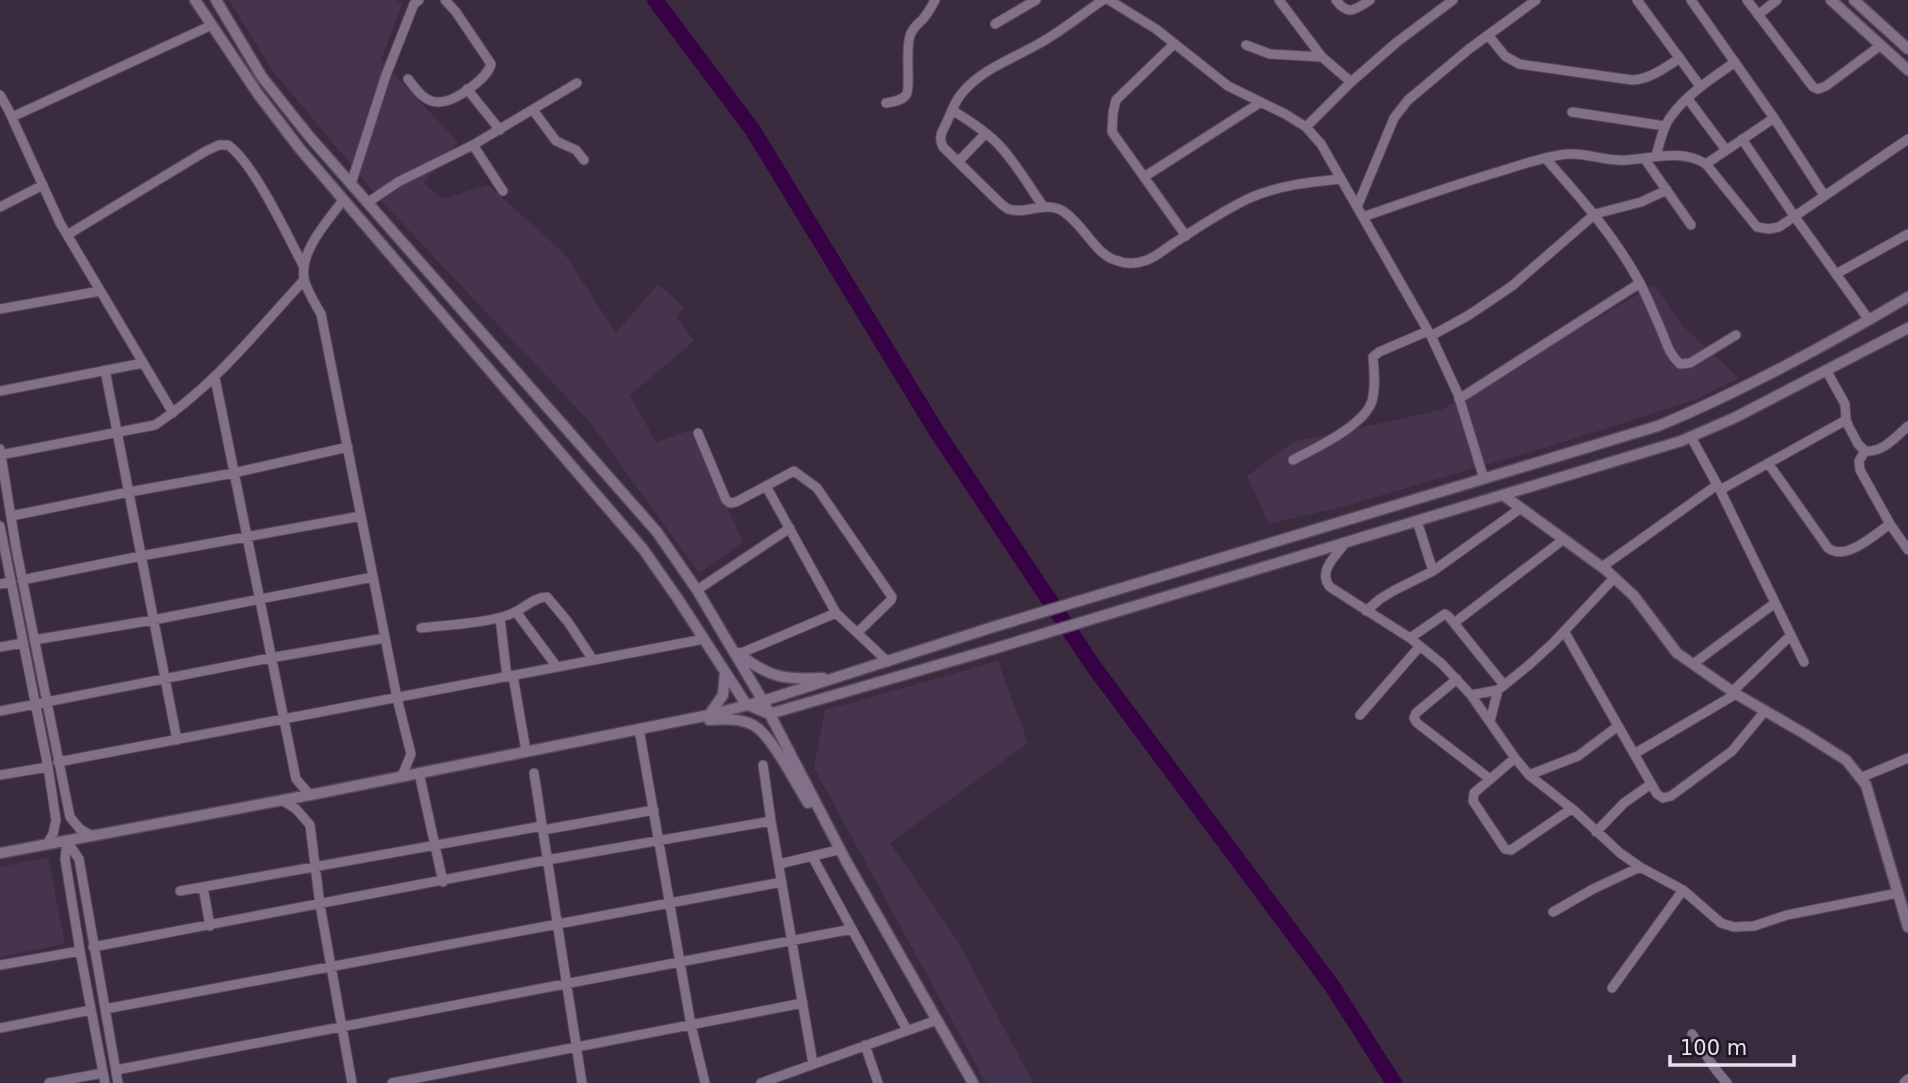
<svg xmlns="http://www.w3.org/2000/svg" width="1908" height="1083" font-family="'DejaVu Sans',sans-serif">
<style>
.built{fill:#46334d}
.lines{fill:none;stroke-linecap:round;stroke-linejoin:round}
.river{stroke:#360145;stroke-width:16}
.minor-casing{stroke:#55495a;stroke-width:11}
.tertiary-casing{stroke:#55495a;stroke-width:13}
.minor{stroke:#817087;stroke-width:9}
.tertiary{stroke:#817087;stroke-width:10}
</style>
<rect width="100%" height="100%" fill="#3a2b3f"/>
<!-- built -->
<path class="built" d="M229,0H396L402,4L381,60L458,142L424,183L442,199L488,185L564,253L616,333L658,284L684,307L677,317L694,341L630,395L656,442L691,430L743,542L699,573L589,421L382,202L272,70Z
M1654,285L1684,327L1739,378L1697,399L1561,443L1341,507L1269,524L1247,476L1293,442L1441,410Z
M998,661L1028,743L890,843L959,943L1033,1083H986L814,768L825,710Z
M48,857L65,944L0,957V867Z"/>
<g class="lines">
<!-- river -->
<path class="river" d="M655,0L752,129L937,432L1094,667L1332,986L1394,1083"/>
<!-- minor casing -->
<g class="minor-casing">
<path id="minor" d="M1103,0C1082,14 1062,31 1040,43C1013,59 983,68 962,93C955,101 951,112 947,122C942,131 938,138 943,147L999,202C1002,205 1005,207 1008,209C1025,215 1044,201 1061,210C1082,222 1095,254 1115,260C1125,264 1137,264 1147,260C1156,257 1166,248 1174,243C1199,227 1225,209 1252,197C1281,185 1310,182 1341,179
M1109,0L1156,29L1228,86L1285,114L1306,127L1321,144L1431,336L1458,394L1484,479
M1279,0L1322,57L1351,82
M1336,0C1348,17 1356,9 1370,0
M1637,0L1700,86
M1691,0L1774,118L1824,195
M1747,0L1813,87L1818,89L1826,86L1881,45
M1758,15L1777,0
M995,24L1036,0
M1488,35L1505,56L1519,64L1632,80C1651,79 1664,68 1680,58
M1174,44L1116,100L1113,113L1112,132L1186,236
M1246,45L1270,54L1322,57
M408,79C416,89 424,102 438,102C454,103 488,78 491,64L456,12L445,0
M467,89L500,130
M0,95L8,109L60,223L173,413
M1688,99L1726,150
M886,103C893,102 901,101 906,95C911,89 905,49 910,36C912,28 918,24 923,19C928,13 932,6 935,0
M533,110L556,141L576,150L584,160
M952,110C968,120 984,130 997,143C1015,161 1028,185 1043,206
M1572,112L1665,126
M12,117L212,25
M1306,127L1351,82L1397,42L1453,0
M1742,139L1795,217L1869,320
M473,145L503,191
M1656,156C1660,142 1663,126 1672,115C1688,93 1713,78 1735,62
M1644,158L1691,225
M1546,159C1581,198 1615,237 1640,283C1648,299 1655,316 1662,332C1667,345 1670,355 1680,364L1690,363L1736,335
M958,162L986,133
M1706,164L1774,118
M1144,177L1261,102
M351,184L386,75L414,4L419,0
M343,200C328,221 300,250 304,278C306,290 315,303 321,314L397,698L411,754L402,776
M367,203L398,182L473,145L577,83
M0,207L43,185
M1357,207L1394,118L1408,100L1469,49L1536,0
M1363,217C1408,201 1454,185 1501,171C1521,165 1548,155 1569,154C1588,153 1608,162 1627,160C1654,158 1682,149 1706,164L1757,227L1769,229L1779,227L1908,139
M67,235L206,151L219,145H228C254,163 288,237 304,267
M1836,274L1908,234
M0,309L100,291
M1431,336L1469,315L1512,286L1595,214L1641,202L1667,190
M105,370L177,740
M1826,370L1845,404L1846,420L1849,427L1858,444L1865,451C1882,453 1896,437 1908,426
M215,378L296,779L310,795
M0,391L143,363
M1459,399L1640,283
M698,433L726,500L730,503L736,502L794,471L817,488L892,597L891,600L857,633
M1691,437L1720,490L1804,662
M0,449L16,548L70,817L80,829L92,836
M1865,451L1859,461L1860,470L1890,524L1908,550
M0,455L155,425C213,387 257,331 304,280
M1293,460C1315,448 1364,426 1372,401C1376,387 1374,371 1373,357L1379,352L1428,331
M1768,463L1828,548C1846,562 1875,534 1890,524
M766,486L836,613
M1720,490L1846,420
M11,516L129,492L234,473L348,447
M1417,521L1433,571
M0,526L48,767L56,820L53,834L47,844
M1346,542C1336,556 1317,571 1330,587L1410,638L1442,664L1471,695L1515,758L1529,775L1576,812L1620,853L1640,867L1683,890L1721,923L1734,927L1754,926L1787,915L1898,893
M1602,567L1717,485
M22,580L141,556L361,516
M0,584L10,582
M697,590L790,528
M1366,611L1380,599L1393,591L1433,571L1521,508
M516,612L557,667
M500,618L507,677
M1454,623L1564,539
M421,628C446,625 492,623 513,613C525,608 534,597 547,597L568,622L593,660
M1564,631L1657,794L1663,798L1671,796L1732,751L1765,711
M1410,638L1445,614L1449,617L1504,685
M34,640L153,620L373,577
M0,647L23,643
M739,654L836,613L888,662
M1693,664L1775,603
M513,676L526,751
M1457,679L1416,713L1414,718L1417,723L1490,779
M1732,692L1791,635
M1471,695L1498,690L1529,665L1554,642L1614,578
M0,711L270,658L385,638
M1360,715L1420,646
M1490,721L1498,690
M639,729L691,1025L705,1083
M1634,754L1736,694
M1515,758L1474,793L1473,801L1505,849L1511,850L1571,809
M58,762L704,639
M763,765L771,821L813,1064
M419,773L443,882
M534,773L582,1083
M0,775L48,767
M1529,775L1578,756L1618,726
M1860,778L1908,758
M282,800L296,809L310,825L320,905L352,1083
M543,830L654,810
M1596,832L1624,803L1651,784
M67,841L79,859L118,1083
M67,841L65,859L80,951L105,1083
M812,856L907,1030
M779,864L838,850
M203,887L210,926
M180,891L542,826
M1553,912L1593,889L1640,867
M93,947L547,860L771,821
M0,965L80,951
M1612,988L1683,890
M105,1009L782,882
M0,1028L91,1010
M1692,1034L1716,1070L1727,1083
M865,1045L878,1083
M116,1070L852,929
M49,1083L103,1073
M392,1083L803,1003
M761,1083L937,1020
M1904,1083L1908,1079"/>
</g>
<!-- tertiary casing -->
<g class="tertiary-casing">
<path id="tertiary" d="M195,0L258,94L300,149L643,549L678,599L746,704L769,714L993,649L1681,441L1734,418L1908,328
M216,0L262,77L309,136L657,532L697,590L763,701L846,861L973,1083
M1831,0L1908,70
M1854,0L1908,49
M1503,495L1606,570L1634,596L1677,653L1736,694L1805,734L1846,760L1866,785L1908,927
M738,653C769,678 785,680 823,678
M709,715L723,695L725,673
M709,720C723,719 740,718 753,725C771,734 796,784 808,803
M0,853L310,795L709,715L763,701L993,627L1658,426C1745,390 1827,345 1908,297"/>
</g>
<!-- minor -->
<use href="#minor" class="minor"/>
<!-- tertiary -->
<use href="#tertiary" class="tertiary"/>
</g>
<!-- scale -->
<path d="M1670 1055v10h124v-10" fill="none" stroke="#eae1ee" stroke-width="3.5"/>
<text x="1680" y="1055" font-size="21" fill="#eae1ee" stroke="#1d1720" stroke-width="5" paint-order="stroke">100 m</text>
</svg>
